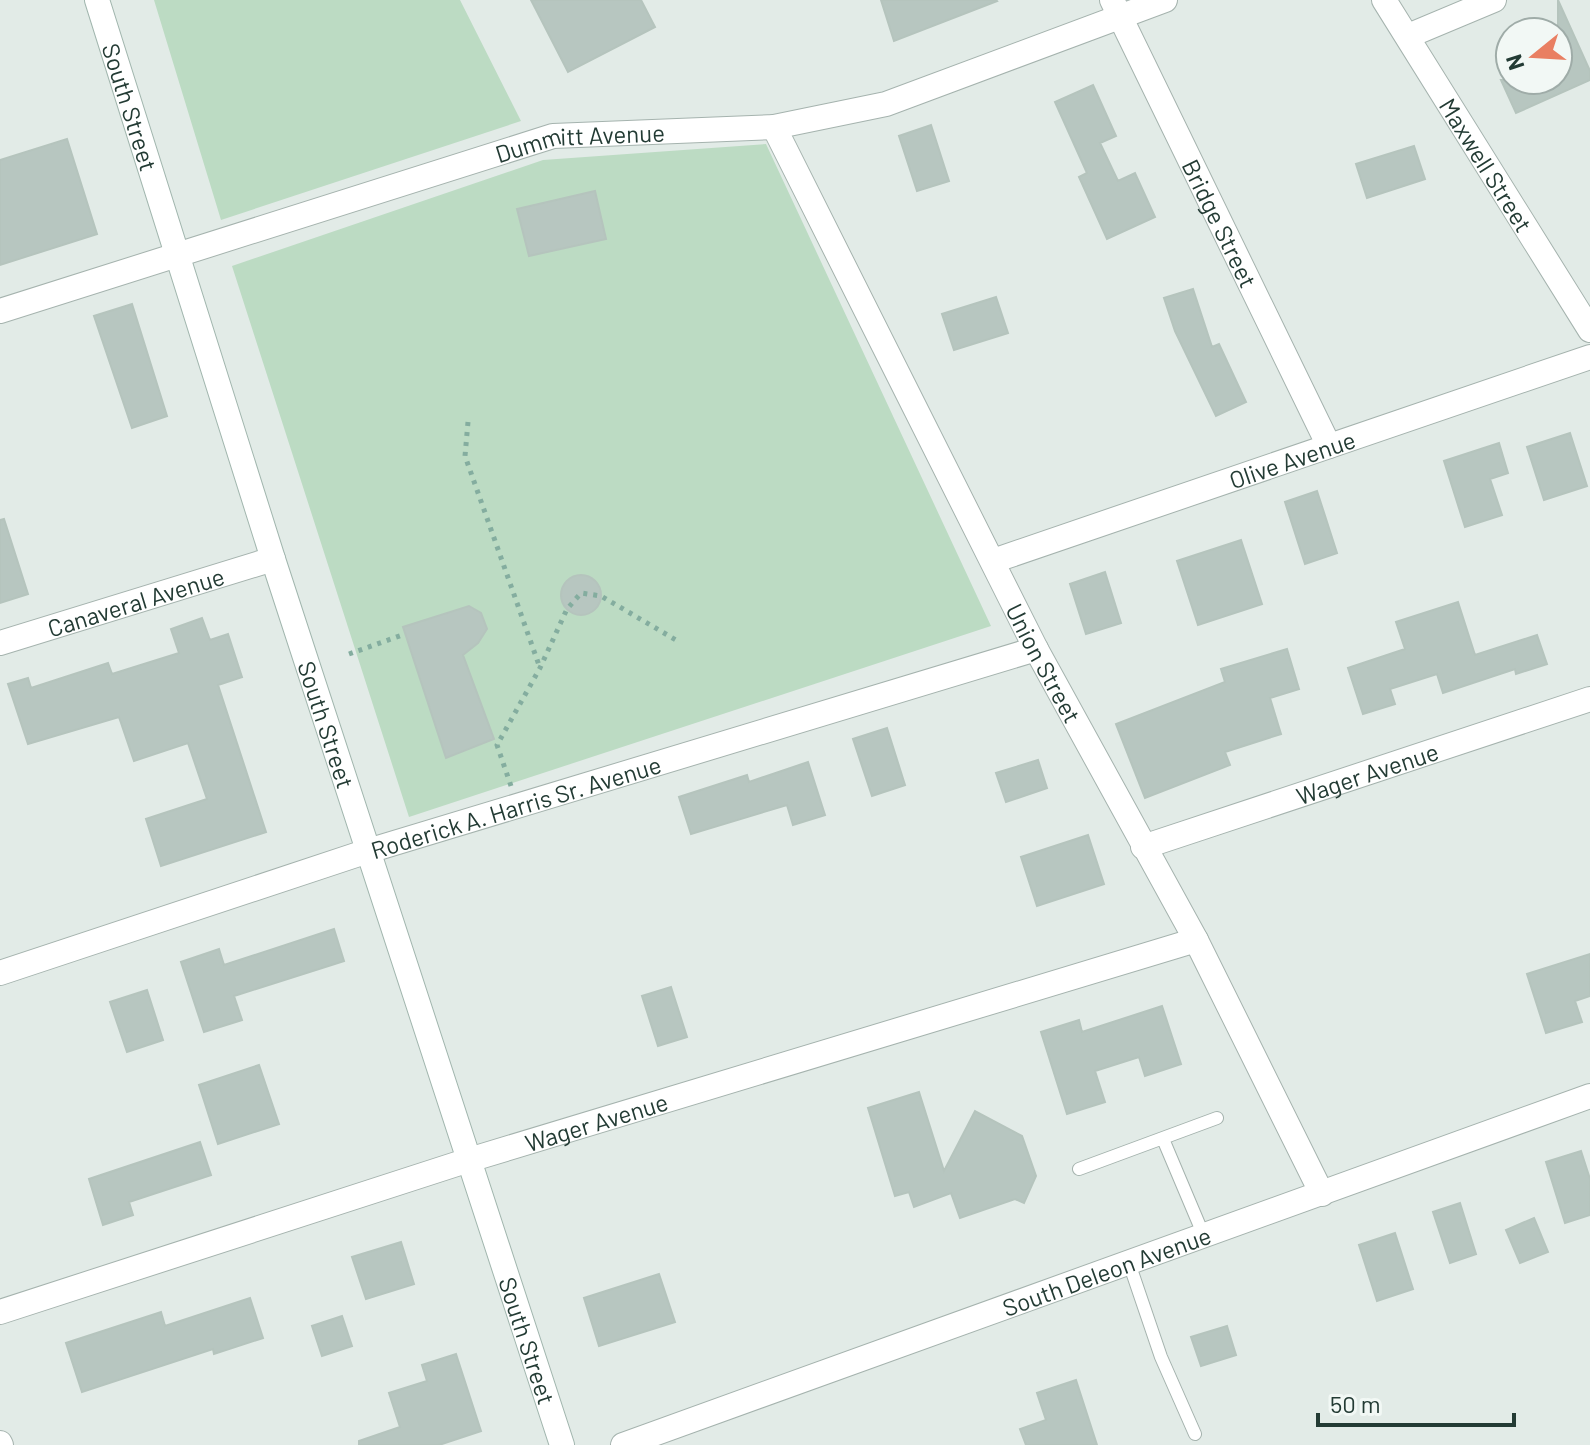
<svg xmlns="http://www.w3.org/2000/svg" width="1590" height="1445" font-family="Barlow,sans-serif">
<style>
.green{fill:#bcdbc3}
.building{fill:#b7c6c0;stroke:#b5c4bd;stroke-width:2}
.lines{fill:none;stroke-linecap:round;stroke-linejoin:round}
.service-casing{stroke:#a5b3ae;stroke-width:14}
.minor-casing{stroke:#a5b3ae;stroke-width:26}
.tertiary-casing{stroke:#a5b3ae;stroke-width:26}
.secondary-casing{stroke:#a1b6ae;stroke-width:26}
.path{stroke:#84ad9f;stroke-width:5;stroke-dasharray:4 6;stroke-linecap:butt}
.service{stroke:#fff;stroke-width:12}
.minor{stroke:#fff;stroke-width:24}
.tertiary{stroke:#fff;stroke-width:24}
.secondary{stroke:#fff;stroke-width:24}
.labels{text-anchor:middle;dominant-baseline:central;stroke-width:6;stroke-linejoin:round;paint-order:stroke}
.street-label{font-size:24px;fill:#233b34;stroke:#f2f8f5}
</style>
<rect width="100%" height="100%" fill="#e2ebe7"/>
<!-- green -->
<path class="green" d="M154,0H460L521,121L221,220Z
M766,144L991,626L409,817L232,266L543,160Z"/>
<!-- building -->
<path class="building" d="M531,0H641L655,27L568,72Z
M881,0H996L997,1L894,41Z
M1558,0L1590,71V80L1516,113L1501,80H1558Z
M1093,85L1116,136L1100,143L1118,181L1135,173L1155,217L1107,239L1079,177L1087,173L1055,102Z
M931,125L949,181L917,191L899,136Z
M67,139L97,234L0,265V160Z
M1414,146L1425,179L1367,198L1356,164Z
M595,191L606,239L529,256L517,209Z
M1193,289L1212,347L1219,344L1246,402L1216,416L1175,331L1164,298Z
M996,297L1008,333L954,350L942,314Z
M132,304L167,416L132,428L94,316Z
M1570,433L1587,486L1544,500L1527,447Z
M1499,443L1508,473L1490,479L1502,515L1465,527L1444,461Z
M1317,491L1337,553L1305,564L1285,502Z
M4,519L28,594L0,603V520Z
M1241,540L1262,604L1198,625L1177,561Z
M1105,572L1121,623L1086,634L1070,584Z
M561 595a20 20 0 1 1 40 0a20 20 0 1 1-40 0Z
M1458,602L1475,655L1537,635L1547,664L1516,674L1515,669L1443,693L1437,674L1390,689L1395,704L1363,714L1348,668L1405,649L1396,622Z
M469,606L481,613L487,629L478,643L463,655L494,739L446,758L403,627Z
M202,618L210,640L228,634L242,677L218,685L266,832L161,866L146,819L207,799L188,743L134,761L119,717L28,744L8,684L28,678L31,688L108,663L112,674L179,653L171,629Z
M1287,649L1299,689L1270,698L1281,734L1225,752L1230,765L1145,798L1116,724L1225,682L1221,669Z
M887,728L905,785L872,796L853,739Z
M1038,760L1047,788L1006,802L996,773Z
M808,762L825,815L793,825L787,805L691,834L679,797L747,775L749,782Z
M1088,835L1104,884L1037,906L1021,857Z
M334,929L344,961L234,996L242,1020L204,1032L181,962L219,949L224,965Z
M1590,954V996L1575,1001L1582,1022L1546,1033L1527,974Z
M671,987L687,1037L658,1046L642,996Z
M147,990L163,1040L127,1052L110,1002Z
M1162,1006L1181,1064L1145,1076L1139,1057L1095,1071L1105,1102L1067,1114L1041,1032L1079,1020L1082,1032Z
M259,1065L279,1124L218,1144L199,1085Z
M919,1092L944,1171L975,1111L1022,1136L1036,1176L1024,1203L1015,1199L960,1218L951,1193L914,1207L909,1192L895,1196L868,1108Z
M200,1142L211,1175L129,1202L133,1215L103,1225L89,1179Z
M1581,1151L1590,1179V1215L1565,1223L1546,1162Z
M1460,1203L1476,1254L1450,1263L1433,1212Z
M1534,1218L1548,1252L1520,1263L1506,1230Z
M1395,1233L1413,1289L1377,1301L1359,1245Z
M401,1242L414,1284L366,1299L352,1257Z
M659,1274L675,1322L599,1346L584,1298Z
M250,1298L263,1338L214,1354L213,1349L82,1392L66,1343L161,1312L165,1326Z
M342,1316L352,1346L322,1356L312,1326Z
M1227,1326L1236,1355L1201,1366L1191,1337Z
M456,1354L481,1431L439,1445H359V1441L400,1427L389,1393L427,1381L422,1365Z
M1076,1380L1097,1445H1026L1020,1429L1046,1420L1037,1393Z"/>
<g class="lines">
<!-- service casing -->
<g class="service-casing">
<path id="service" d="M1163,1139L1204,1236
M1079,1169L1217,1118
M1129,1263L1161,1357L1195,1434"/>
</g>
<!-- minor casing -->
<g class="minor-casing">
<g id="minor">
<path id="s1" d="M1112,0L1329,446"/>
<path id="s2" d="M1384,0L1590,330"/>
<path d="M1408,36L1494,0"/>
<path id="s3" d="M774,127L1036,649L1196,940L1322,1194"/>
<path id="s4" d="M0,311L553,136L774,127L886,104L1165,0"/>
<path id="s5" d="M993,561L1590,357"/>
<path id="s6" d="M0,643L273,559"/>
<path id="s7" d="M1143,847L1590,699"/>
<path id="s8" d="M0,973L368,851L1036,649"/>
<path id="s9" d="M0,1312L469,1160L1196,940"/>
<path d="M0,1443L1,1445"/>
</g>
</g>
<!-- tertiary casing -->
<g class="tertiary-casing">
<g id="tertiary">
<path id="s10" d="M623,1445L1590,1096"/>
</g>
</g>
<!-- secondary casing -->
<g class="secondary-casing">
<g id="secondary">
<path id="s11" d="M97,0L273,559L562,1445"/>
</g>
</g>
<!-- path -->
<path class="path" d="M468,422L465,456L540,668
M349,654L405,634
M511,786L497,745L540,668L567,609L581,593L601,596L676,640"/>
<!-- service -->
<use href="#service" class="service"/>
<!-- minor -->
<use href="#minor" class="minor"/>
<!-- tertiary -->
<use href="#tertiary" class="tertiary"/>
<!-- secondary -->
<use href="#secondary" class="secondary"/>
</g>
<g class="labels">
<!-- street labels -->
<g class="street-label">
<text stroke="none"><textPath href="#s11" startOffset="112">South Street</textPath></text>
<text stroke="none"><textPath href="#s4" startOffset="606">Dummitt Avenue</textPath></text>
<text stroke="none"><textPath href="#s2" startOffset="194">Maxwell Street</textPath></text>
<text stroke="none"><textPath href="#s1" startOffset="248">Bridge Street</textPath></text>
<text stroke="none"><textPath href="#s5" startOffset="316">Olive Avenue</textPath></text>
<text stroke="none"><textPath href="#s6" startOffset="142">Canaveral Avenue</textPath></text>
<text stroke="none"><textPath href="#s3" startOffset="600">Union Street</textPath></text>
<text stroke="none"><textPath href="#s11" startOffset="760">South Street</textPath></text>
<text stroke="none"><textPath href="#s7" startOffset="236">Wager Avenue</textPath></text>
<text stroke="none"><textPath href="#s8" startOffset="542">Roderick A. Harris Sr. Avenue</textPath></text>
<text stroke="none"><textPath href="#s9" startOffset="626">Wager Avenue</textPath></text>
<text stroke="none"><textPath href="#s10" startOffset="514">South Deleon Avenue</textPath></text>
<text stroke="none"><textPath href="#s11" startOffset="1408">South Street</textPath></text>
</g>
</g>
<!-- north arrow -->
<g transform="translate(1534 56) rotate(252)"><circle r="38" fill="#f2f8f5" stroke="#9faca8" stroke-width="2"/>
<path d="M0-6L14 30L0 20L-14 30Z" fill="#e97f62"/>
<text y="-12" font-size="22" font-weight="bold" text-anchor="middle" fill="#233b34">N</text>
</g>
<!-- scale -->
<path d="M1318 1413v12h196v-12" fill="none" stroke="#233b34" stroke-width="4"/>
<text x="1330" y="1413" font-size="24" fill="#233b34" stroke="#f2f8f5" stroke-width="6" paint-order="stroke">50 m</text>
</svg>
